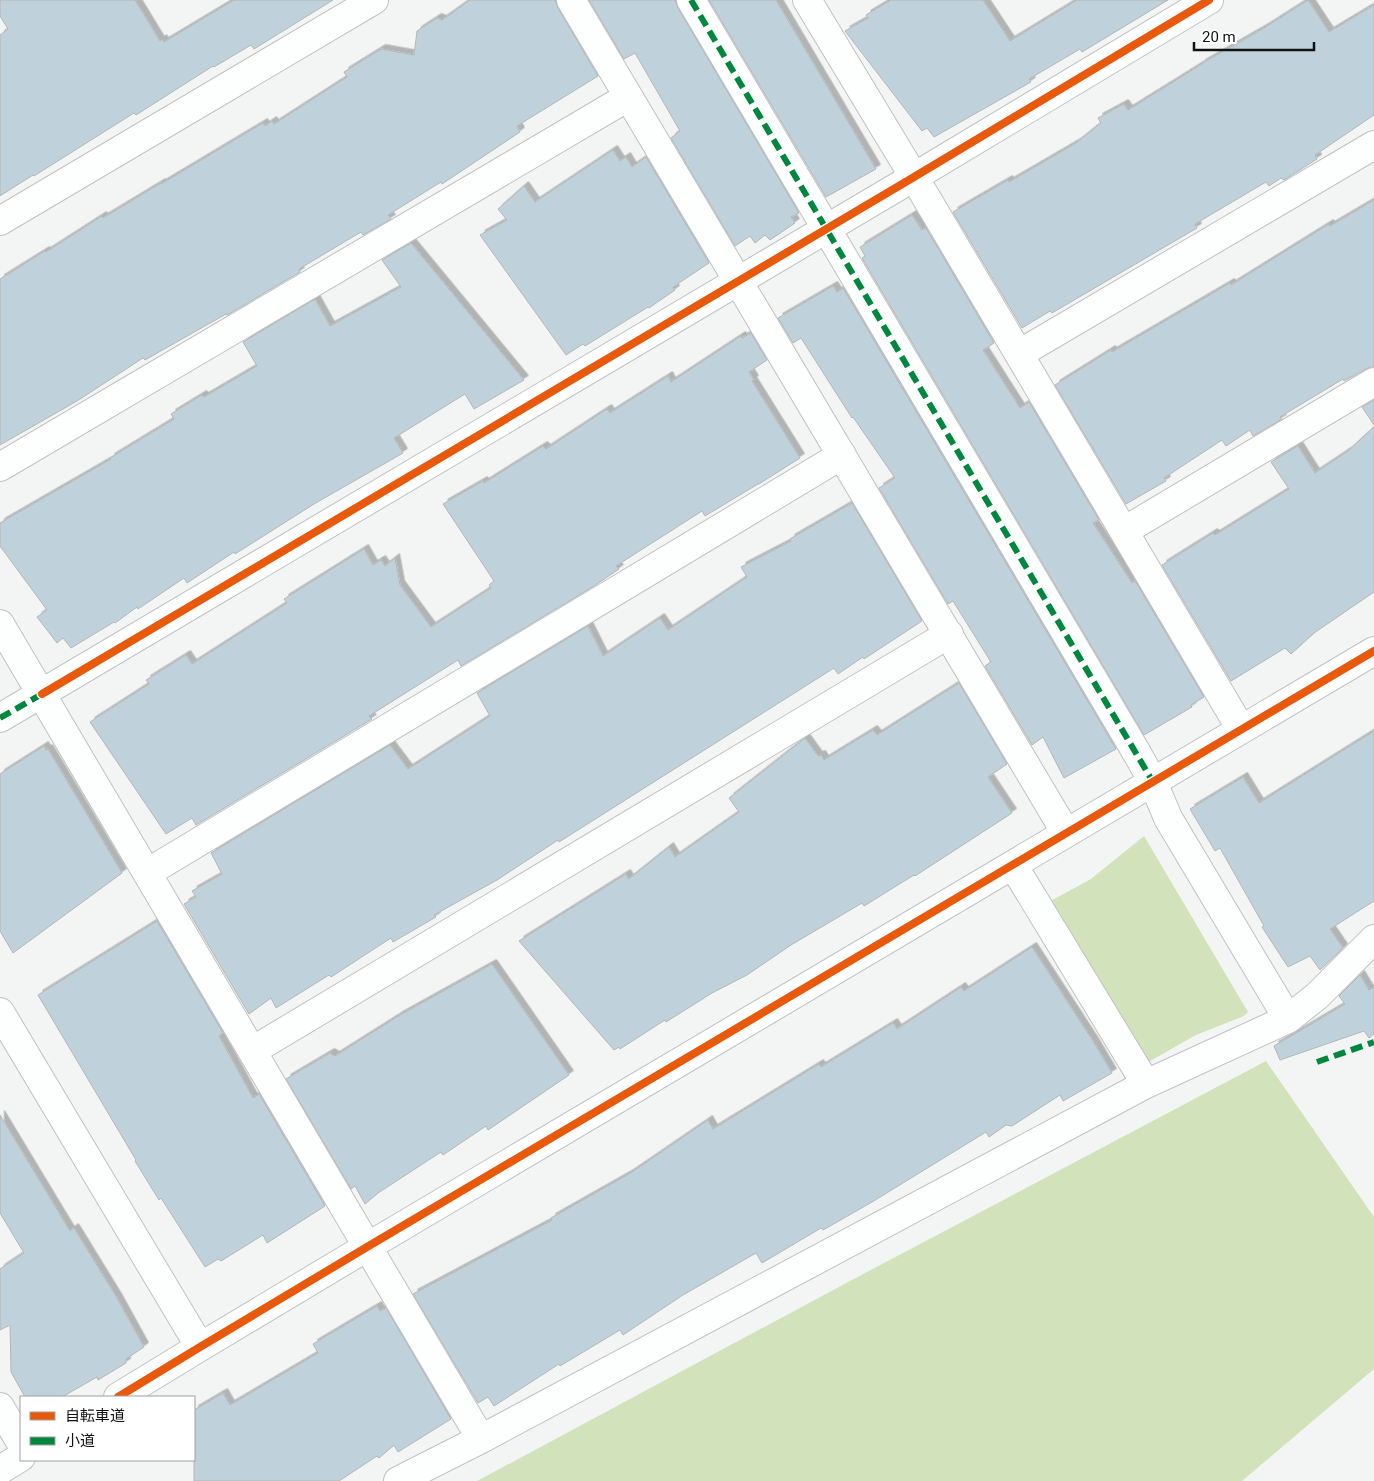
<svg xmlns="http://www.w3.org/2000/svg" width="1374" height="1481" font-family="Roboto,'Noto Sans JP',sans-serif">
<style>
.green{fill:#d2e2ba}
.building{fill:#bfd2db;stroke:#b4b6b6;filter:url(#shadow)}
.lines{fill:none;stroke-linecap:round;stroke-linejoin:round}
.minor-casing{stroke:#c0c2c2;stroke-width:30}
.minor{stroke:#fdfefe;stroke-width:28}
.quiet{stroke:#00873e;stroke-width:6;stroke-dasharray:12 6;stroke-linecap:butt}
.cycleway-casing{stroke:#fff;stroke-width:11}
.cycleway{stroke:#e8590c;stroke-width:8}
</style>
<defs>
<filter id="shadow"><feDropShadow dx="4.5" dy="-4.5" stdDeviation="0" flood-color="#0004"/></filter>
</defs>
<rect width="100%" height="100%" fill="#f3f5f5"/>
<!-- green -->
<path class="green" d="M1144,836L1248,1012L1244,1016L1196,1035L1145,1064L1047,903L1091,879Z
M1266,1061L1374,1217V1369L1242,1481H477L850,1281Z"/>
<!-- building -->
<path class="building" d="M0,0H135L160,41L162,39L164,42L234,0H333L254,49L251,45L214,67L213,66L136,115L134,113L34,176L33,175L0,196V35L8,29L0,16Z
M470,0H555L558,8L598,76L517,126L520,132L442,184L441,182L388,215L391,219L363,235L361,232L299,269L300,272L227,315L226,314L145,360L143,358L77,401L0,445V279L45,251L46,252L102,216L103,218L161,183V184L263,123L265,126L272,121L274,124L347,77L344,72L381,49L414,55L417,31L437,18L442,20Z
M589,0H675L678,8L799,213L791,217L795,223L770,240L765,235L755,243L750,236L735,246L671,138L680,131L635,53L624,59Z
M709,0H776L876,169L826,197Z
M891,0H983L1010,41L1077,0H1168L1082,52L1080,49L1029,79L1031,82L934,137L927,128L922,131L845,31L868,18L866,15Z
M1308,0L1329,32L1374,5V115L1315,155L1317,159L1284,180L1281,178L1269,186L1266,182L1195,224L1197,228L1052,313L1050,311L1022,328L953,212L1008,180L1009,182L1076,143L1101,123L1098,118L1124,104L1128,110L1202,64H1201L1264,28Z
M613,150L620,161L626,157L632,167L646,157L709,263L673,287L675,290L649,308L648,307L585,346L583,344L566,355L480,235L507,220L498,209L524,186L535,202Z
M1374,200V366L1366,369L1344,381L1343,379L1280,417L1282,419L1253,436L1250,430L1226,446L1222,440L1164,478L1166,481L1126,504L1055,385L1111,350L1112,352L1230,283L1231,285L1329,224L1330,226Z
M912,215L922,230L926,228L994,343L983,350L1020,408L1029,402L1099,520L1093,523L1132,583L1135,581L1204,697L1191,705L1192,707L1144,735L862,258L865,256L860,247Z
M411,243L524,380L474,409L465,394L394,438L403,453L314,504L235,554L234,552L187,583L184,578L138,609L137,607L115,623L114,622L71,648L63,638L57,643L37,617L47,610L0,546V523L111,459L110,458L174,419L171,414L202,395L204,397L257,366L243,342L315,299L330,326L401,287L382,260Z
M833,286L837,292L843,288L1116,749L1064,778L1043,737L1032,745L985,666L991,662L953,601L948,604L879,488L895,478L853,417L852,418L801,338L793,343L778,318Z
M751,333L767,360L749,372L754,380L752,381L800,458L759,484H758L705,516L702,511L616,566L619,569L594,586L461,666L458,660L369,716L372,719L196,825L192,818L166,834L90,722L149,684L146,680L186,655L192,664L287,603L284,599L364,549L373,565L381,560L385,566L395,558L400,585L431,627L491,588L489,585L494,581L443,504L483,481L484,483L543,446L546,449L607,409L610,413L668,376L671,382L741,336L742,338Z
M1374,400V425L1362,407Z
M1374,427V592L1314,633L1291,654L1285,648L1231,681L1162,565L1213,533L1215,535L1289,489L1271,462L1298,446L1315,473L1348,451Z
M852,503L922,621L864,659L863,657L838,674L834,668L559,842L558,840L497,880L434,915L436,917L393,942L391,938L331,977L329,975L276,1008L271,998L249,1014L184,904L196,897L192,891L222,874L211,853L390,745L408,769L490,716L477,693L588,626L603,656L660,618L668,630L747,577L741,567L791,541L790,539Z
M959,683L1007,764L988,777L1012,813L915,876L914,875L864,906L862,903L791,945L747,975L712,993L666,1022L665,1020L620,1049L619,1047L614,1050L519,941L626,874L629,879L669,847L675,857L739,812L729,798L805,738L818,756L821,755L824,760L873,730L877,735Z
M1374,731V901L1330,929L1343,948L1320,970L1310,956L1288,967L1262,927L1264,926L1220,848L1215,851L1190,809L1243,777L1259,803Z
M44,746L46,750L48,749L122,873L13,953L0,931V774Z
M157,921L223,1033L219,1036L253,1098L259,1094L325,1206L267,1243L263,1235L221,1261L218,1259L205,1267L161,1198L159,1200L135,1161L136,1160L38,995Z
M1032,947L1093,1041L1112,1073L1063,1101L1060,1095L1012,1126L1006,1125L989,1137L986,1132L872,1202L823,1230L821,1228L762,1263L756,1253L683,1295L623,1335L620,1330L560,1366L559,1364L494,1406L488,1397L478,1403L413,1294L552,1220L551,1218L629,1174L708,1120L713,1129L819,1064L821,1067L893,1023L897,1029L961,987L964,991Z
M492,964L569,1075L488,1130L486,1126L443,1155L441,1152L378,1193L365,1204L355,1186L351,1189L286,1079L330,1053L335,1056L400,1015Z
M1360,975L1369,990L1374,987V1034L1369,1038L1364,1031L1280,1060L1274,1046L1345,1004L1339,996Z
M0,1115L70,1231L74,1228L117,1298L144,1347L126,1359V1363L98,1380L97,1377L62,1397H25L11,1372L10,1325L0,1330V1269L24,1253L0,1213Z
M377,1306L380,1311L386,1308L451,1419L398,1452L394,1445L379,1458L377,1456L339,1481H194V1410L223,1393L230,1405L318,1353L313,1344Z"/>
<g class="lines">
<!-- minor casing -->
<g class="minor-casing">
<path id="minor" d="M571,0L1066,833
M691,0L1138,755L1153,782L1168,818L1288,1019
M807,0L914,177L1241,729
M0,221L374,0
M1019,354L1374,145
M0,467L628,97
M1124,531L1374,382
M0,624L481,1439
M0,718L914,177L1209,0
M1013,865L1146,1084
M147,873L842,455
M0,1012L200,1347
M252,1051L949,634
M118,1397L200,1347L367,1247L1374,651
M0,1407L21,1443
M0,1470L21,1457
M398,1481L481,1439L1146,1084L1288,1019L1317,996L1374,939"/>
</g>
<!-- minor -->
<use href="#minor" class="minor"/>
<!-- quiet -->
<path class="quiet" d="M691,0L1153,782
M0,718L42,694
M1317,1062L1374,1042"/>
<!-- cycleway casing -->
<g class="cycleway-casing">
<path id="cycleway" d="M42,694L914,177L1209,0
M118,1397L200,1347L367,1247L1374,651"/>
</g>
<!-- cycleway -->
<use href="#cycleway" class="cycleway"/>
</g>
<!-- legend -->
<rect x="20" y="1396" width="175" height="65" fill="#ffffff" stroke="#9fa0a0"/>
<rect x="30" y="1412" width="25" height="8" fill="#e8590c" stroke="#9fa0a0"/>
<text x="65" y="1421" font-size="15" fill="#101212">自転車道</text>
<rect x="30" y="1437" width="25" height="8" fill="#00873e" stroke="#9fa0a0"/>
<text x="65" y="1446" font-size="15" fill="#101212">小道</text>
<!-- scale -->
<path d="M1194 42v8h120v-8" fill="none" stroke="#101212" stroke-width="2.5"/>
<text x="1202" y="42" font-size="15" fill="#101212" stroke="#ffffff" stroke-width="4" paint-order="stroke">20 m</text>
</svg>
